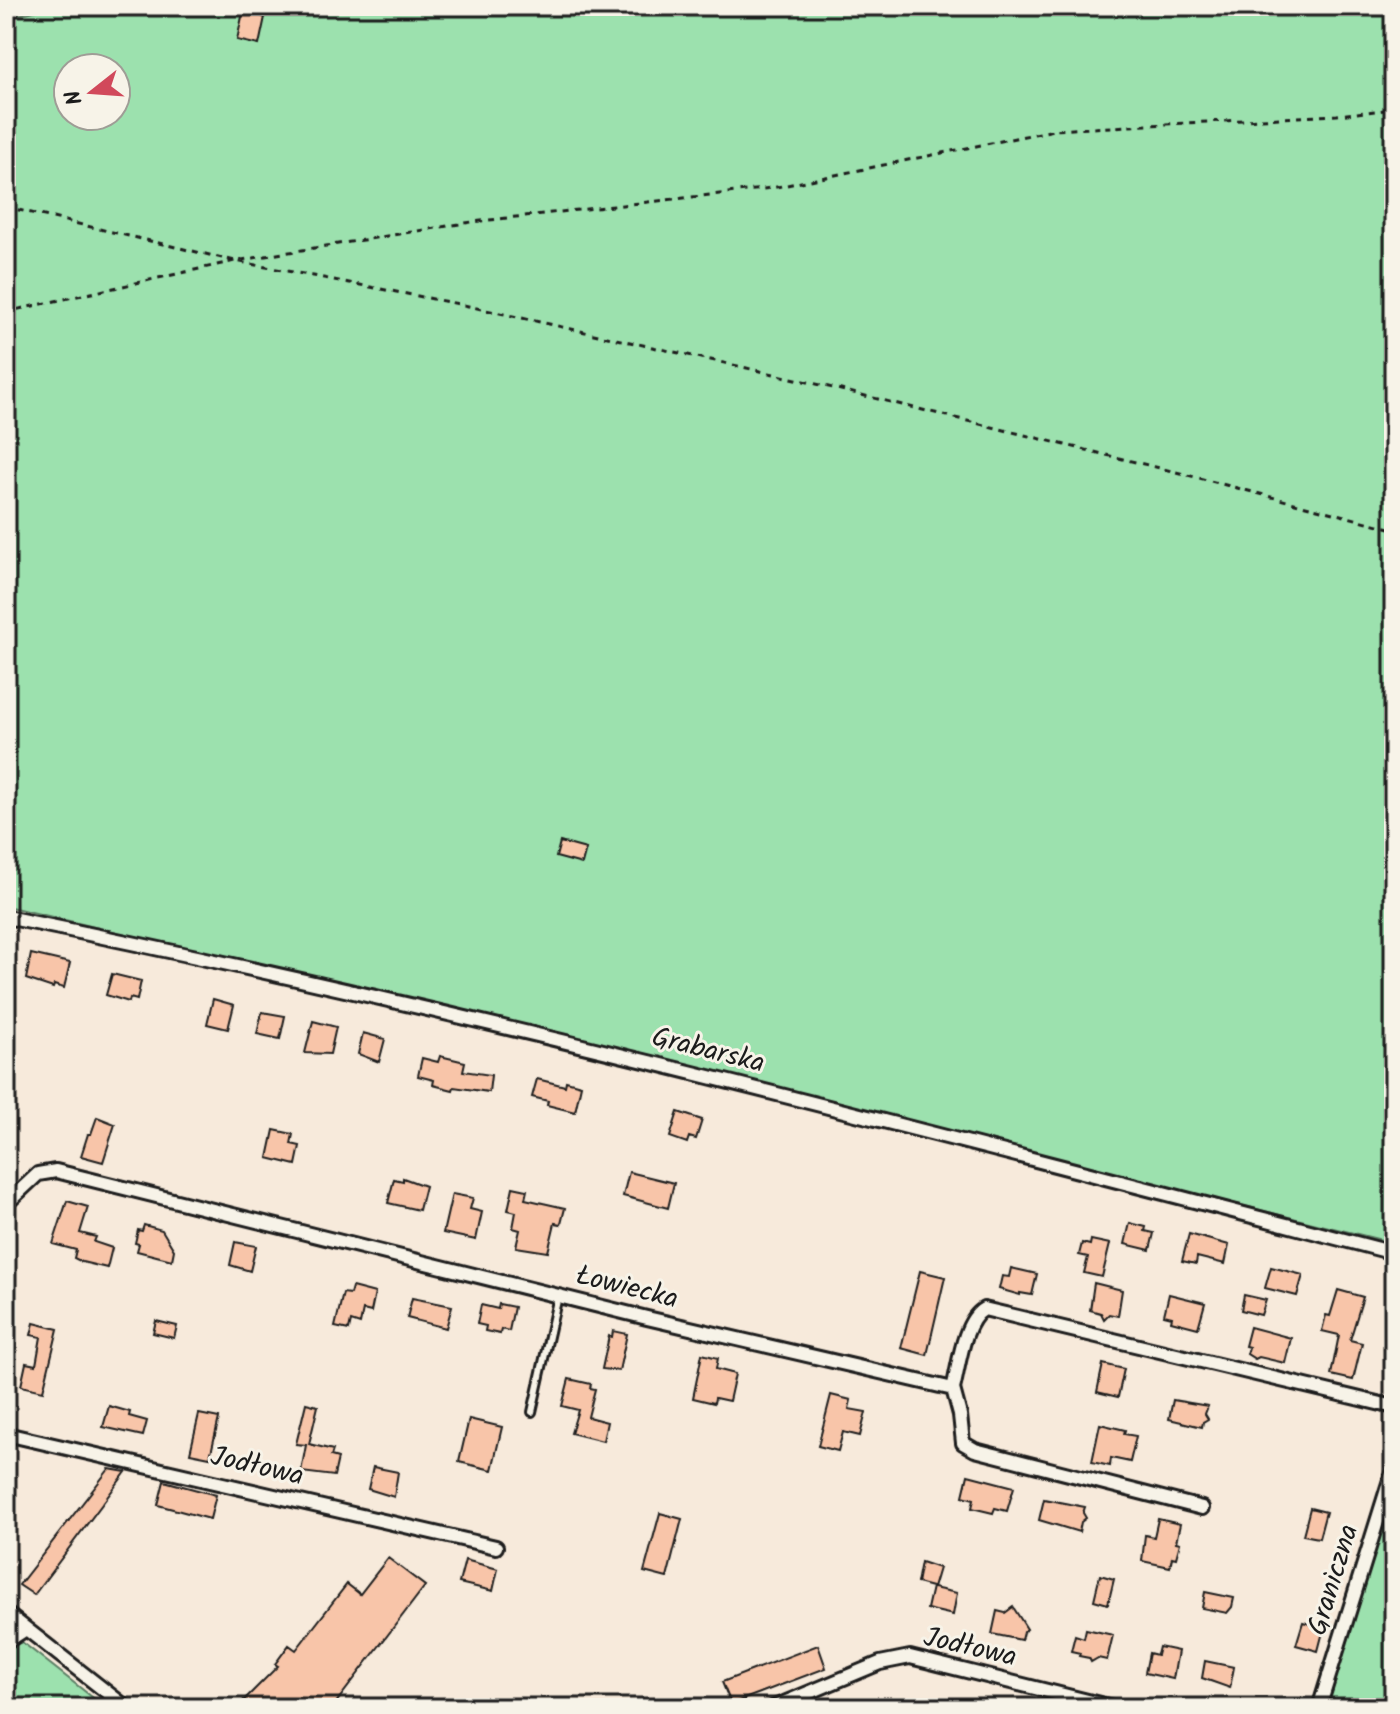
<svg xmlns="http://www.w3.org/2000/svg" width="1400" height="1714" font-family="Kalam,sans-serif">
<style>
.green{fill:#9ce1ae;stroke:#5c7e65;stroke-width:2;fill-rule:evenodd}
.building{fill:#f8c5a9;stroke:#1c1c1c;stroke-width:2}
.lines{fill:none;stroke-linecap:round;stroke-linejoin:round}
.service-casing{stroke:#1c1c1c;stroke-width:12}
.minor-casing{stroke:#1c1c1c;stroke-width:18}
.path{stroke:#1c1c1c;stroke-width:3;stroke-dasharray:6 6;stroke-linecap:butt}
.service{stroke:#f7f3e8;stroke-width:6}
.minor{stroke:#f7f3e8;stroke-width:12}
.labels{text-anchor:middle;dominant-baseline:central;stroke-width:6;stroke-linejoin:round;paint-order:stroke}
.street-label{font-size:28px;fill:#1c1c1c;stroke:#f7f3e8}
</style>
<rect width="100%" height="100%" fill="#f7eadb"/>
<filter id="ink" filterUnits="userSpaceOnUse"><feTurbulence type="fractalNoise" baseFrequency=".0125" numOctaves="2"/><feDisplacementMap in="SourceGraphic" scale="16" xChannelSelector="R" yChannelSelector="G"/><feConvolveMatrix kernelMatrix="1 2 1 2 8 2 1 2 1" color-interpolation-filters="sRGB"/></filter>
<g filter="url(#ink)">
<!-- green -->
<path class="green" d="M54,6H1394V1243L607,1049L6,906V18ZM68,68H116V116H68Z
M1394,1481V1708H1326Z
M22,1642L106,1708H6V1649Z"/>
<!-- building -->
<path class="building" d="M243,12L265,17L259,45L237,40Z
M560,842L586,849L582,864L556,857Z
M31,954L70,963L64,988L54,985L53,988L26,979Z
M112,974L141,981L137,1000L130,998L129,1002L106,995Z
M213,999L234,1005L228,1029L207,1024Z
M262,1012L285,1016L280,1039L257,1034Z
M313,1021L336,1027L330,1054L305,1053Z
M363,1033L385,1039L379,1062L358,1054Z
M440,1056L465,1062L463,1071L491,1075L489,1092L454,1087L453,1090L433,1085L434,1080L418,1076L422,1058L438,1062Z
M537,1079L565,1086L566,1081L581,1085L575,1112L547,1105L548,1101L532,1097Z
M678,1112L702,1120L696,1139L689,1137L687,1143L670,1137Z
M97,1117L115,1124L103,1162L81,1156L88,1134H91Z
M274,1130L293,1134L291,1144L300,1146L296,1165L268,1158Z
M629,1172L674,1183L668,1208L623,1196Z
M403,1178L425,1186L419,1210L388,1203L394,1179L403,1181Z
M513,1187L527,1190L525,1199L565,1208L561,1224L555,1223L548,1252L516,1247L520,1230L513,1228L516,1212L508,1210Z
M452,1194L473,1198L470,1209L482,1212L476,1240L443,1233Z
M67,1201L88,1207L80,1233L96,1237L94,1242L112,1248L107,1268L82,1262L74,1258L76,1250L53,1244Z
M1130,1223L1146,1227L1145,1231L1154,1233L1150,1250L1125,1244Z
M144,1225L162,1230L174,1250L172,1260L137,1251L139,1244L135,1243L138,1230L142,1231Z
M1189,1234L1229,1245L1225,1264L1197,1257L1196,1264L1182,1261Z
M1091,1240L1110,1244L1102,1277L1084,1273L1088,1257L1079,1255L1082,1243L1090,1245Z
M235,1242L256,1246L250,1271L230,1265Z
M1271,1267L1303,1275L1297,1296L1265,1288Z
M1011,1268L1037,1274L1032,1295L1020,1293V1295L999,1289L1002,1276L1009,1277Z
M920,1271L945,1277L927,1355L901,1348Z
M1094,1283L1122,1290L1118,1316L1109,1314L1104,1319L1101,1313L1090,1310Z
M352,1287L375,1293L371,1312L363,1310L360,1324L351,1321L349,1330L335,1327L343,1293L350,1294Z
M1338,1290L1363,1297L1350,1340L1362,1343L1353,1380L1331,1375L1339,1335L1322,1331L1326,1315L1330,1316Z
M1169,1294L1205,1303L1198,1328L1171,1321L1172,1317L1164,1315Z
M1244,1295L1266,1300L1261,1315L1241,1310Z
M412,1298L452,1306L446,1328L407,1318Z
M499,1304L514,1307L509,1331L501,1329L500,1334L485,1331L486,1326L477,1324L481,1305L498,1309Z
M156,1321L177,1326L174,1338L153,1333Z
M34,1323L58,1329L43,1391L21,1386L26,1363L36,1365L41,1337L31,1335Z
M1250,1327L1291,1338L1285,1363L1259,1357L1255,1359L1247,1354L1249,1347L1245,1346Z
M613,1331L627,1334L619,1371L602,1369L609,1336L612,1337Z
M702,1354L718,1358L716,1369L735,1374L729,1401L715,1398L714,1403L693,1398Z
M1103,1364L1124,1369L1118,1397L1097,1392Z
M569,1379L591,1384L590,1388L595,1389L588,1417L607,1422L603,1441L571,1433L578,1410L562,1406Z
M831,1395L851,1400L849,1409L866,1412L860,1436L843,1432L838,1451L818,1446Z
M1173,1400L1208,1406L1205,1414L1208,1419L1203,1422L1202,1427L1169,1419Z
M306,1403L318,1406L309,1444L333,1450L331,1456L338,1458L334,1476L301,1472L306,1445L296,1444Z
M109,1406L130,1412L129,1416L147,1421L143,1436L103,1427Z
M199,1414L219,1418L210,1457L190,1453Z
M469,1419L502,1427L492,1470L459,1462Z
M1100,1424L1125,1430L1124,1434L1136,1436L1130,1462L1111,1458L1110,1466L1092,1462Z
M373,1467L398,1472L394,1497L368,1489Z
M109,1469L126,1472L34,1595L19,1585Z
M968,1475L1014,1487L1007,1511L995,1508L993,1513L972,1508L974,1499L963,1496Z
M164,1481L216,1495L210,1519L158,1505Z
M1044,1499L1085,1507L1083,1513L1086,1518L1081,1522L1079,1532L1039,1520Z
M1310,1508L1326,1512L1319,1538L1303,1535Z
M660,1513L682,1519L667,1578L644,1572Z
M1158,1519L1180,1524L1176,1542L1180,1543L1176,1558L1172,1557L1170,1567L1142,1561L1145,1535L1154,1537Z
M388,1558L425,1586L332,1708H236L278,1666L275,1664L289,1645L296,1650L347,1584L360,1594Z
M465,1560L498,1569L493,1591L459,1583Z
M921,1562L939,1568L933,1588L957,1593L953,1615L927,1609L932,1587L917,1583Z
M1100,1575L1114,1579L1108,1604L1094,1600Z
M1205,1592L1234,1598L1232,1607L1227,1613L1202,1608Z
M1013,1607L1027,1629L1023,1632L1021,1640L992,1634L997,1611L1005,1613Z
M1303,1622L1324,1628L1318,1651L1296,1645Z
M1086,1629L1113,1635L1107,1660L1098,1658L1091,1662L1089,1658L1079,1656L1080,1653L1071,1651L1075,1635L1084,1638Z
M818,1645L826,1668L731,1704L722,1682Z
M1159,1647L1178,1651L1173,1679L1145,1673L1149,1653L1157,1655Z
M1205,1661L1234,1667L1230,1688L1202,1678Z"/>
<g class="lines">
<!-- service casing -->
<g class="service-casing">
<path id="service" d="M532,1412L558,1296"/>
</g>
<!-- minor casing -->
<g class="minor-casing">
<path id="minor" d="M6,917C473,1011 933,1133 1394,1253
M6,1204L38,1174L56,1171L647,1318L953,1389L960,1415L963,1443L975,1450L1202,1508
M953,1389C959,1366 963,1321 984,1309L1394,1407
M6,1434L496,1547
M6,1613L127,1708
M6,1642L26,1629
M772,1708L880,1663L910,1657L1116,1708
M1319,1708L1394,1467"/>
</g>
<!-- path -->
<path class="path" d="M6,207L235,261L459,304L796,379L1176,472L1394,529
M6,312L235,261L472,222L772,188L1054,130L1337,115L1394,109"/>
<!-- service -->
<use href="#service" class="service"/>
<!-- minor -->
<use href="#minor" class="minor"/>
</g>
</g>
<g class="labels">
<!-- street labels -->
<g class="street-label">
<text transform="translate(708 1051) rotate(14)">Grabarska</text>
<text transform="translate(627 1288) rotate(14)">Łowiecka</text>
<text transform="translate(257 1467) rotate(13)">Jodłowa</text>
<text transform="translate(1334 1580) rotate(-73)">Graniczna</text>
<text transform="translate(970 1648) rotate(13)">Jodłowa</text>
</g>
</g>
<!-- margin -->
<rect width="1400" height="1714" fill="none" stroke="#f7f3e8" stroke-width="32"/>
<rect x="16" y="16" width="1368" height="1682" fill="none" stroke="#1c1c1c" stroke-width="3" filter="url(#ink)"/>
<!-- north arrow -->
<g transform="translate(92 92) rotate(253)"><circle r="38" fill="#f7f3e8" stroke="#9f9d96" stroke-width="2"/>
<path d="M0-6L14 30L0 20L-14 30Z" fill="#d1495b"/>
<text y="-12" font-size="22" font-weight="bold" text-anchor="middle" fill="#1c1c1c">N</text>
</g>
</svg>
